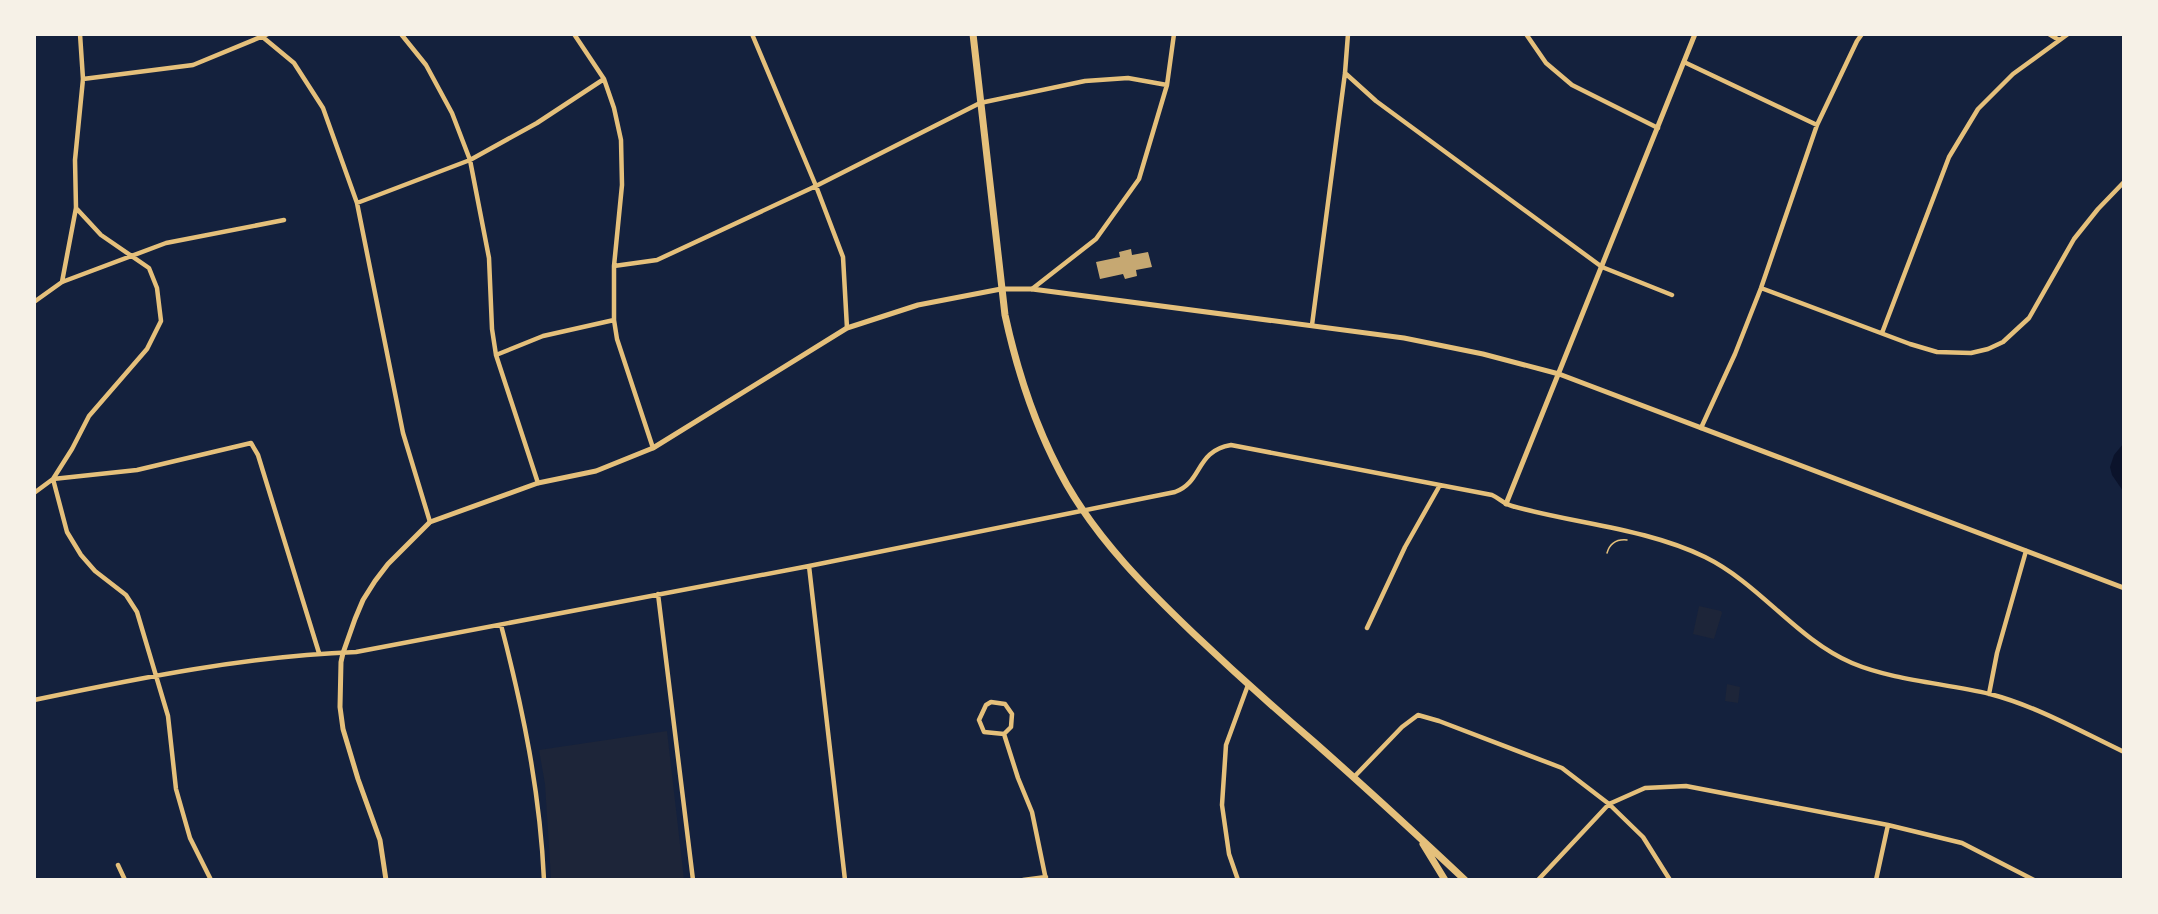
<svg xmlns="http://www.w3.org/2000/svg" width="2158" height="914" font-family="Mulish,sans-serif">
<style>
.green{fill:#1d2539}
.water{fill:#0b132b}
.building{fill:#c6a872}
.lines{fill:none;stroke-linecap:round;stroke-linejoin:round}
.path{stroke:#e5c07b;stroke-width:1.5}
.minor{stroke:#e5c07b;stroke-width:4.5}
.tertiary{stroke:#e5c07b;stroke-width:5}
.primary{stroke:#e5c07b;stroke-width:7}
</style>
<rect width="100%" height="100%" fill="#14213d"/>
<!-- green -->
<path class="green" d="M1699,606L1721,611L1722,613L1714,639L1693,634Z
M1727,684L1740,687L1738,703L1725,701Z
M667,731L684,879H551L545,784L539,750Z"/>
<!-- water -->
<path class="water" d="M2123,444V491L2112,475L2110,467L2114,455Z"/>
<!-- building -->
<path class="building" d="M1131,249L1132,255L1148,252L1152,267L1136,270L1137,276L1125,279L1123,274L1100,279L1096,262L1120,257L1119,252Z"/>
<g class="lines">
<!-- path -->
<path class="path" d="M1607,553C1610,543 1617,539 1627,540"/>
<!-- minor -->
<path class="minor" d="M259,34L294,63L323,108L357,203L403,433L430,522
M401,34L426,65L452,113L470,160L489,258L492,329L496,355L538,483
M574,34L604,79L614,108L621,140L622,185L614,266V320L617,339L653,448
M752,34L816,186L843,257L847,328
M1526,34L1546,63L1572,85L1658,128
M2049,34L2059,40
M1684,62L1817,125
M1345,73L1376,101L1602,267L1672,295
M83,79L193,65L268,34
M357,203L470,160L537,123L604,79
M614,266L657,260L816,186L980,103L1085,81L1128,78L1167,85
M62,282L76,208L75,160L83,79L80,34
M1761,288L1910,344L1937,352L1971,353L1988,349L2003,342L2029,318L2074,239L2098,209L2124,182
M1032,289L1096,239L1139,179L1167,85L1174,34
M34,302L62,282L166,243L284,220
M1312,325L1345,73L1348,34
M1882,333L1949,157L1978,109L2013,74L2068,34
M496,355L543,336L614,320
M1701,428L1735,354L1761,288L1817,125L1857,41L1862,34
M34,493L53,479L72,449L89,416L147,349L161,321L157,288L149,268L101,235L76,208
M809,566L845,880
M658,594L693,880
M501,625C523,709 540,792 544,880
M1367,628L1405,547L1440,485
M1989,694L1997,653L2026,551
M34,700C140,678 247,656 356,652L809,566L1175,492C1203,482 1195,451 1231,445L1492,495C1499,498 1504,504 1512,506C1576,524 1645,528 1705,557C1760,584 1796,639 1852,663C1895,681 1945,683 1990,694C2036,706 2080,731 2124,752
M991,702L1005,704L1012,714L1011,727L1004,734L984,732L979,720L986,705Z
M1004,734L1018,778L1032,812L1046,880
M1354,777L1402,727L1418,715L1439,721L1562,768L1609,804L1643,837L1670,880
M118,865L125,880
M211,880L190,838L176,789L168,716L137,612L126,595L95,571L81,555L67,532L53,479L137,470L251,443L258,455L319,653
M1023,880L1046,877
M1238,880L1229,854L1222,805L1226,745L1248,685
M1538,880L1609,804L1645,788L1686,786L1888,825L1962,843L2034,880
M1876,880L1888,825"/>
<!-- tertiary -->
<path class="tertiary" d="M1506,504L1695,34
M386,880L380,840L358,779L343,729L340,707L341,662L343,653L355,619L363,600L375,581L388,564L430,522L538,483L596,471L653,448L847,328L918,305L1001,289H1032L1404,338L1483,354L1559,374L2124,588"/>
<!-- primary -->
<path class="primary" d="M973,34L1005,315C1018,375 1037,432 1067,485C1100,542 1146,588 1193,633C1232,670 1273,707 1314,742C1365,787 1415,833 1465,880
M1423,844L1445,880"/>
</g>
<!-- border -->
<rect width="2158" height="914" fill="none" stroke="#f6f1e7" stroke-width="72"/>
</svg>
